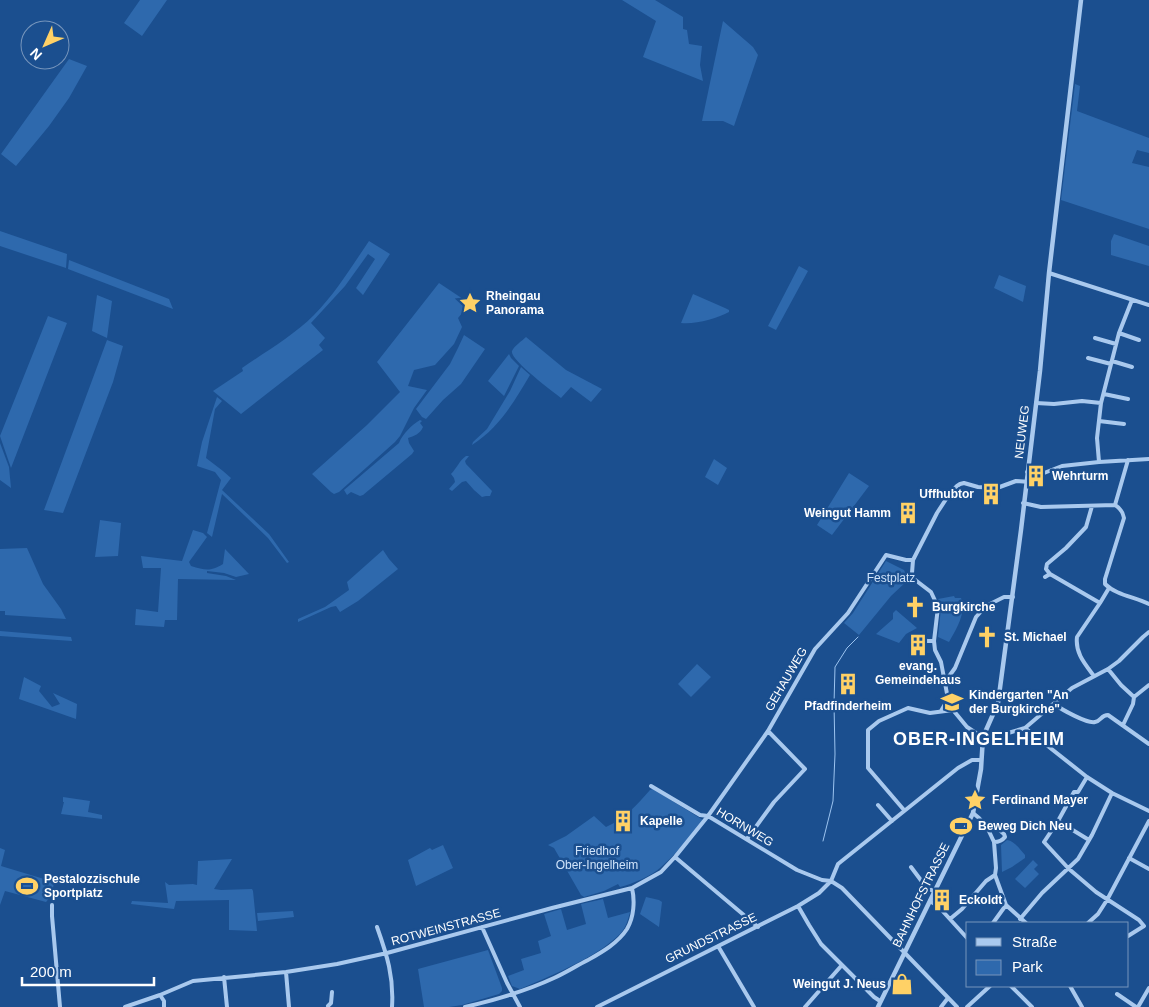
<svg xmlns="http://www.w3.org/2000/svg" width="1149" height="1007" font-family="Arial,sans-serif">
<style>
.green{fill:#2e69ad}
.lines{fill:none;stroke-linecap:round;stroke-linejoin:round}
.stream{stroke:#9cc4f0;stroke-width:1}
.minor{stroke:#a9c9ee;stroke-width:4}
.tertiary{stroke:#a9c9ee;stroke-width:4.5}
.labels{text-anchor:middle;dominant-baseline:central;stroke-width:5;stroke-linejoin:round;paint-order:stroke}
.poi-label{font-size:12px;font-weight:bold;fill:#fff;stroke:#1b4f8f;text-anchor:start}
.street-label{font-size:12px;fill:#fff;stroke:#1b4f8f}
.park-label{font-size:12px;fill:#cfe3fa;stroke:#1b4f8f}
.district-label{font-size:18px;font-weight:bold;letter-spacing:1px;fill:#fff;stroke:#1b4f8f}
</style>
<rect width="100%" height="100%" fill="#1b4f8f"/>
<!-- green -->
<path class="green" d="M140,0H167L142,36L124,23Z
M622,0H655L683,17V29L687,30L689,44L702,46L700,65L703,81L643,57L656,21Z
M723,21L753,47L758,55L734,126L723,121H702Z
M69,59L87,66L69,98L49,126L16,166L1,154Z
M1075,84L1080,86L1077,111L1149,138V153L1137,150L1132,163L1149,167V229L1061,200Z
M0,231L67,254L66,268L0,246Z
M1114,234L1149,246V266L1111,255V241Z
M369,241L390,254L363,295L356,288L375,259L368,254L345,286L311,323L325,338L319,345L323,350L241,414L213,391L243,371L242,368C265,352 293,336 314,315C335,294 352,266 369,241Z
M69,260L169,299L173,309L68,269Z
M799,266L808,271L776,330L768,326Z
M999,275L1026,286L1023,302L994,288Z
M439,283L463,299L464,311L458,318L462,327L454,344L435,365L414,370L408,386L427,390L414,408L400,436L395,442L339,492L334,494L331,492L312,474L367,425L400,392L377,362Z
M693,294L725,308L729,310V312C718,318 694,325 681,323Z
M97,295L112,301L107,338L92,331Z
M48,316L67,323L11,468L0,436Z
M464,335L485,349L461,384L443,400L426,419L422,417L416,409L450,364L458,348Z
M526,337L566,370L602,389L591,402L571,387L561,398C553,392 509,359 512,351C514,346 522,341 526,337Z
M107,340L123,346L113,382L63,513L44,510Z
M509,354L511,358L519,366L504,396L488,381Z
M521,367L530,375C514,402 499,428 472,445L473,442L487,429L510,391Z
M217,397L222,401L215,409L206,458L223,471L231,478L222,490L269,534L289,562L287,563L268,538L222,494L212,537L207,533L221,480L215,472L197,466L202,442Z
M420,420L422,421L420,423L423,427C420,434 414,436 408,438L409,443L414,451L412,454L363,495L360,496L351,492L347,495L344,490L399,443C403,433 412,425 420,420Z
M0,443L9,467L11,488L0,480Z
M466,456H469L465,461L466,464L492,491L490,496H486L482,497L474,490L466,481L462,482L452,491L449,489L455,482L454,478L451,474C457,468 459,461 466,456Z
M714,459L727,468L718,485L705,477Z
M849,473L869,486L832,535L817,525Z
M100,520L121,523L118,556L95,557Z
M193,530L203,533L207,537L189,562L191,566C205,570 210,572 223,564L225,549L249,574L236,577L224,573L207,571V573L226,576L236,580L178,579L177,620H165L164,627L135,625L136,609L158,612L161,568H143L141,556L182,561Z
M27,548L43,584L61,609L66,619L5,615V611H0V549Z
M383,550L389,559L398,569L358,601L340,612L336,606L331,607L298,622V619L325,607L349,590L347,582Z
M886,561L904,570L908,580L891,596L859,635L844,623L853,613Z
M954,596L955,598H961C967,612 956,630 949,642L938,637L941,608L938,599Z
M896,610L917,628L906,634L899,643L876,634L893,619V613Z
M0,631L71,637L72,641L0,636Z
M697,664L711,677L691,697L678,684Z
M24,677L41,686L39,691L52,707L60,704L53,693L77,704L76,719L19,699Z
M653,789L703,820C690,837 676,854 660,868C651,876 632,884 620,887L618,884L604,891L584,897L581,895L554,848L548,845L566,836L594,816L606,827C624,819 637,805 650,790Z
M63,797L90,801L88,812L102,815V819L61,814L64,802H63Z
M1007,840C1015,841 1020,850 1025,855V858L1012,867L1002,872L1001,845Z
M443,845L453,868L416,886L408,860L430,848L432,850Z
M0,848L5,850L1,866L54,882L52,895L46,902L5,891L0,905Z
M232,859L214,889L221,890L252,889L253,891L257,931L229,930V900L176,901L174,909L131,904L132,901L168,903L165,882L169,885L193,884L197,885L198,861Z
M1033,860L1038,865L1034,869L1039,874L1025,888L1015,879Z
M646,897L659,900L662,902L659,927L640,914Z
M603,899L608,918L630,912C628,920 626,927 621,933C615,939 609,943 603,948C577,965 548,977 520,989L512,986L508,976L524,970L521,959L541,953L538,941L551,936L544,914L561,909L567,930L586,924L581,904Z
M293,911L294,917L258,921L257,913Z
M488,950L502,988V991L499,994L462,1005L449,1007H424L418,969Z"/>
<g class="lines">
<!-- stream -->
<path class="stream" d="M823,841L833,801L835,754L834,704L835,667L847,648L858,637"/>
<!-- minor -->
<path class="minor" d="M1049,273L1149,305
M1119,333L1139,340
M1095,338L1116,344
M1088,358L1111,364
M1112,361L1132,367
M1104,394L1128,399
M1036,403L1054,404L1082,401L1101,403
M1099,421L1124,424
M1149,459L1099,462L1062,466L1044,473L1038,478L1031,482L1016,481L997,488L978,487L964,483L960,484L957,486L950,493L937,513L913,560L912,573L914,579L931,592L938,607L934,641L935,650L941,662L948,699L953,710L967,727L979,735L986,738H991L1025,728L1072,688L1108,669L1119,661L1143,637L1149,632
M1099,462L1097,438L1101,403L1119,333L1132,300
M1027,472L1044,473
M1023,503L1041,507L1115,505C1120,508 1123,512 1124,518L1105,579V584C1116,595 1135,597 1149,604
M1115,505L1128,460
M1050,574L1100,603L1109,588
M1045,577L1050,574L1046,569L1047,564L1066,548L1086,527L1092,506
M918,638L927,641H934
M1108,669L1121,685L1134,697
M1094,676C1085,664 1075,653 1077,637L1100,603
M945,682L955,668L976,617L986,606L1004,597H1013
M1054,704C1061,709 1087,724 1095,722C1101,721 1101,715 1108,715L1149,744
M941,711L948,699
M1123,725L1133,704L1134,697L1149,685
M1025,728L1087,777L1112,793L1149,811
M1087,777L1078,792H1074L1058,821L1044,842L1069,869L1096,892L1139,920L1144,926L1128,936
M651,786L700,815L708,816L797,870L822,880L831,881L842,888L957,1007
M878,805L892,821
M904,810L868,768V730L879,721L908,708L930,713L953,710
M973,813L979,818L987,827L994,842L996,868L995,875L1006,905L1026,923
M1058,821L1089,840
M987,827L997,828L1004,834L1005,837C1002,841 998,842 994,842
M747,839L774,802L805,769L768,731
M675,857L758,927
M1129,858L1149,869
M911,867L926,887L935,892
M930,901L938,906L968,939
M52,905V916L60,1007
M798,906L809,925L821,944L874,997L880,1001
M950,919L962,909L986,881L995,875
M1020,919L1042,893L1078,859L1092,835L1112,793
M993,923L1006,905
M1088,923L1098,914L1107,900L1149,821
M377,927C387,955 394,977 392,1007
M482,927L507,983L520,1007
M718,946L754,1007
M286,972L289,1007
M224,977L227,1007
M1011,986L1032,1007
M1070,986L1082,1007
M1117,994L1136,1007
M160,995L164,1001V1007
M328,1006L331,1003L332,992
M125,1007L160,995L193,981L286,972L337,964L387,953L552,908L632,888L661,872L675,857L708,816L768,731L815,649L848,613L886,555L906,560H913
M465,1007C495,1000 526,991 554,978C565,973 576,966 588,960C602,952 618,943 627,929C634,917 635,901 632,888
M597,1007L798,906L819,893L831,881L838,864L958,768L972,760H981
M805,1007L842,965
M941,1007L948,998
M967,1007L990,986
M1138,1007L1149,988"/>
<!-- tertiary -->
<path class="tertiary" d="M878,1007L973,813L981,769L983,737L998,703L1021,530L1040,371L1049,273L1081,0"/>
</g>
<!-- icons -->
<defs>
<g id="sight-bare" transform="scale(1.725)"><path d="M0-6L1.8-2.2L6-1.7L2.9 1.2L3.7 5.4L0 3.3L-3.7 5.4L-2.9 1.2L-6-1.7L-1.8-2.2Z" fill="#ffd166" stroke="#1b4f8f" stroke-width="2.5" paint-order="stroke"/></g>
<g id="building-bare" transform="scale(1.725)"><path d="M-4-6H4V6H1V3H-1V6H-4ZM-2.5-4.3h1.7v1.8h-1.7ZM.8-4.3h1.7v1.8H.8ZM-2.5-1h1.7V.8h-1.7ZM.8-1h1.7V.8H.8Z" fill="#ffd166" stroke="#1b4f8f" stroke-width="2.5" paint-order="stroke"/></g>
<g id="church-bare" transform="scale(1.725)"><path d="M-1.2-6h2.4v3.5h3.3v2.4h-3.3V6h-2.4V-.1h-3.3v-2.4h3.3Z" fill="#ffd166" stroke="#1b4f8f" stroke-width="2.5" paint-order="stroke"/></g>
<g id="school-bare" transform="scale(1.725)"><path d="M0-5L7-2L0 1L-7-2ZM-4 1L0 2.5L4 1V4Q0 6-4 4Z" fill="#ffd166" stroke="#1b4f8f" stroke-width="2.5" paint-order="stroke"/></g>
<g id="stadium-bare" transform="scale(1.725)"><path d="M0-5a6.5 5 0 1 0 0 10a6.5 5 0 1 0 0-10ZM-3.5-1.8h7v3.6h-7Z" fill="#ffd166" stroke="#1b4f8f" stroke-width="2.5" paint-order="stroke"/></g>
<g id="shop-bare" transform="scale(1.725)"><path d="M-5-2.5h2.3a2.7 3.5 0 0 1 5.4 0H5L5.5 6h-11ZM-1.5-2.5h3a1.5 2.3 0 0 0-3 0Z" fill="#ffd166" stroke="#1b4f8f" stroke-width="2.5" paint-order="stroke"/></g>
</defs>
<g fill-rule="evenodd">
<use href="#sight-bare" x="470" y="303"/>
<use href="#building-bare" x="1036" y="476"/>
<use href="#building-bare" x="991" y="494"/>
<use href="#building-bare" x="908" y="513"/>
<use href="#church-bare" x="915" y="607"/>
<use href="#church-bare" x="987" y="637"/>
<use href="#building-bare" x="918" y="645"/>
<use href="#building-bare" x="848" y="684"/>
<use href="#school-bare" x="952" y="702"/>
<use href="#sight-bare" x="975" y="800"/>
<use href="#building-bare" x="623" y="821"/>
<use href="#stadium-bare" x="961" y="826"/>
<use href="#stadium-bare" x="27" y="886"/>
<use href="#building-bare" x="942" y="900"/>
<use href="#shop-bare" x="902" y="984"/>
</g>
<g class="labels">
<!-- poi labels -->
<g class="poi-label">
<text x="486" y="296">Rheingau<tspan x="486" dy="14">Panorama</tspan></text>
<text x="1052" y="476">Wehrturm</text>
<text x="974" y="494" text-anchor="end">Uffhubtor</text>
<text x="891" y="513" text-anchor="end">Weingut Hamm</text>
<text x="932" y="607">Burgkirche</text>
<text x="1004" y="637">St. Michael</text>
<text x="918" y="666" text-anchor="middle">evang.<tspan x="918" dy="14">Gemeindehaus</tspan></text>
<text x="969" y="695">Kindergarten "An<tspan x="969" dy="14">der Burgkirche"</tspan></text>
<text x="848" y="706" text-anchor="middle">Pfadfinderheim</text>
<text x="992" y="800">Ferdinand Mayer</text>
<text x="640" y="821">Kapelle</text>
<text x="978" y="826">Beweg Dich Neu</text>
<text x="44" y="879">Pestalozzischule<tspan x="44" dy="14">Sportplatz</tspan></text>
<text x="959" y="900">Eckoldt</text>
<text x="886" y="984" text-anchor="end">Weingut J. Neus</text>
</g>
<!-- street labels -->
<g class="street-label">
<text transform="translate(1022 432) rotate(-83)">NEUWEG</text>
<text transform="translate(786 679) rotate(-60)">GEHAUWEG</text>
<text transform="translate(745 827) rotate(31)">HORNWEG</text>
<text transform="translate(921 895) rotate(-64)">BAHNHOFSTRASSE</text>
<text transform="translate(446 927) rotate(-15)">ROTWEINSTRASSE</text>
<text transform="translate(711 938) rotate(-26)">GRUNDSTRASSE</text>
</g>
<!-- park labels -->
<g class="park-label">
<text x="891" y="578">Festplatz</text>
<text x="597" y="851">Friedhof<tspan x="597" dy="14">Ober-Ingelheim</tspan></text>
</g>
<!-- district labels -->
<g class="district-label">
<text x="979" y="739">OBER-INGELHEIM</text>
</g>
</g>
<!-- legend -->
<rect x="966" y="922" width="162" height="65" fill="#1b4f8f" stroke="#7695bc"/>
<rect x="976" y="938" width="25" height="8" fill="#a9c9ee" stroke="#7695bc"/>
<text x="1012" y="947" font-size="15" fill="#ffffff">Straße</text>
<rect x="976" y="960" width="25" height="15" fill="#2e69ad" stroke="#7695bc"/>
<text x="1012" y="972" font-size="15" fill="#ffffff">Park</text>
<!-- north arrow -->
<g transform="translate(45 45) rotate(225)"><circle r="24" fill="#1b4f8f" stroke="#7695bc"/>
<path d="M0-4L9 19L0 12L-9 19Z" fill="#ffd166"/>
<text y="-8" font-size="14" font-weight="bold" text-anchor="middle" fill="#ffffff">N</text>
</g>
<!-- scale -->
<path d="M22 977v8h132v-8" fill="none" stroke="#ffffff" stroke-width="2.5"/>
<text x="30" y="977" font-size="15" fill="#ffffff" stroke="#1b4f8f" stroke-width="4" paint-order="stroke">200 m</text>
</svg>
